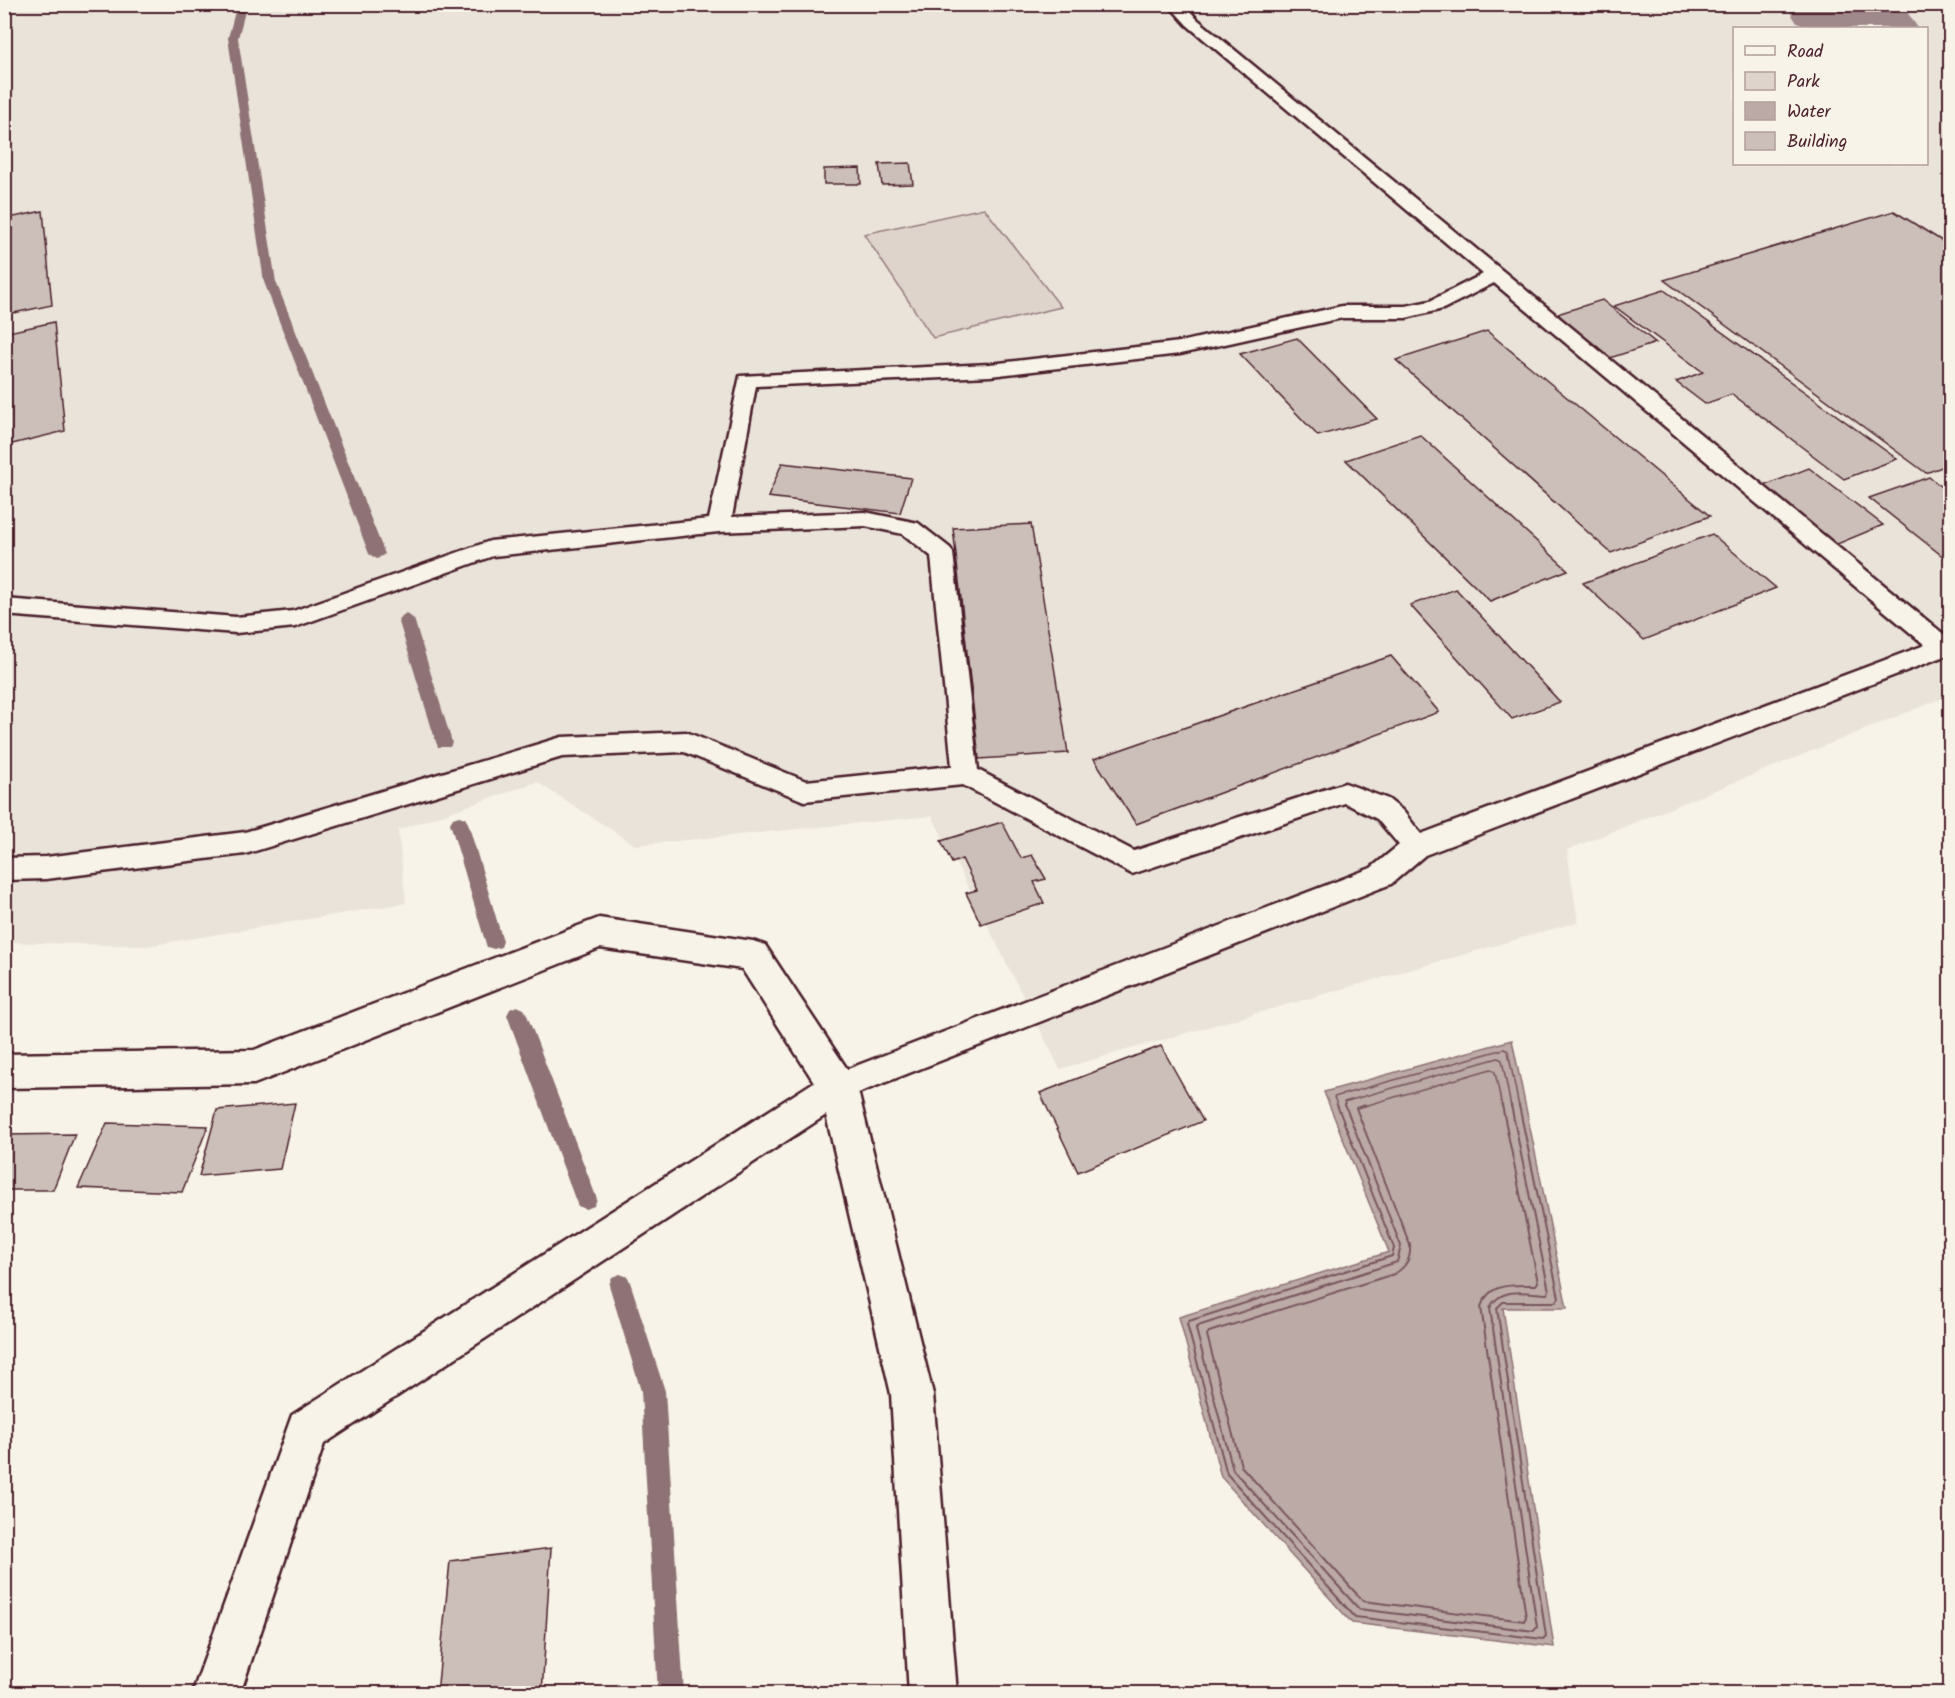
<svg xmlns="http://www.w3.org/2000/svg" width="1955" height="1698" font-family="Kalam,sans-serif">
<style>
.built{fill:#eae3da;fill-rule:evenodd}
.green{fill:#ded4cc;stroke:#947a7c;stroke-width:1.5}
.water{fill:#bcaaa7;stroke:#8e7275;stroke-width:1.5}
.lines{fill:none;stroke-linecap:round;stroke-linejoin:round}
.shore-far1{stroke:#78575d;stroke-width:1.5}
.shore{stroke:#78575d;stroke-width:2}
.stream{fill:#8e7275;fill-rule:evenodd}
.taxiway{fill:#a0898a;fill-rule:evenodd}
.building{fill:#ccbfb9;stroke:#4a1f2b;stroke-width:1.5}
.service-casing{stroke:#4a1f2b;stroke-width:5}
.minor-casing{stroke:#4a1f2b;stroke-width:5}
.service{fill:#f7f3e8;fill-rule:evenodd}
.minor{fill:#f7f3e8;fill-rule:evenodd}
</style>
<rect width="100%" height="100%" fill="#f7f3e8"/>
<filter id="ink" filterUnits="userSpaceOnUse"><feTurbulence type="fractalNoise" baseFrequency=".0167" numOctaves="2"/><feDisplacementMap in="SourceGraphic" scale="12" xChannelSelector="R" yChannelSelector="G"/><feConvolveMatrix kernelMatrix="1 2 1 2 8 2 1 2 1" color-interpolation-filters="sRGB"/></filter>
<g filter="url(#ink)">
<!-- built -->
<path class="built" d="M5,5H1950V695L1567,850L1578,922L1060,1069L932,816L635,845L537,782L398,830L406,903L146,946L5,942ZM1734,28H1926V164H1734Z"/>
<!-- green -->
<path class="green" d="M984,208L1061,307L933,338L864,234Z"/>
<!-- water -->
<path class="water" d="M1512,1040L1567,1308H1503L1554,1647L1352,1623L1221,1477L1179,1317L1389,1252L1324,1092Z"/>
<g class="lines">
<!-- shore-far1 -->
<path class="shore-far1" d="M1338,1107L1334,1097L1504,1049L1508,1051L1519,1107
M1346,1107L1344,1102L1498,1058L1502,1060L1511,1107
M1361,1107L1491,1069L1495,1072L1502,1107"/>
<!-- shore -->
<path class="shore" d="M1337,1105L1394,1248L1392,1256L1189,1321L1187,1324L1227,1474L1355,1617L1543,1639L1546,1636L1497,1308L1503,1302H1556L1559,1298L1519,1105
M1345,1105L1401,1246L1397,1262L1198,1326L1196,1329L1233,1470L1359,1609L1534,1631L1537,1627L1490,1308C1500,1286 1527,1293 1547,1294L1549,1291L1511,1105
M1366,1105L1356,1108L1410,1245C1411,1259 1406,1267 1394,1274L1209,1332L1207,1335L1241,1466L1363,1601L1524,1621L1526,1617L1481,1307C1489,1282 1513,1285 1536,1285L1538,1282L1502,1105"/>
<!-- stream -->
<path class="stream" d="M237,4H247L238,38L276,282L385,554L377,559L369,554L264,282L228,38Z
M406,613L414,619L452,742L450,747H438L436,742L398,619Z
M459,816L465,818L468,823L503,941L501,947L494,949L487,947L485,941L450,823L453,818Z
M517,1006L524,1009L527,1015L597,1199L594,1206L586,1209L578,1206L575,1199L507,1015L510,1009Z
M620,1274L628,1277L631,1285L665,1391L684,1694H658L641,1391L609,1285L612,1277Z"/>
<!-- taxiway -->
<path class="taxiway" d="M1785,4H1896L1905,9L1918,28H1808L1797,23Z"/>
</g>
<!-- building -->
<path class="building" d="M910,163L913,184L882,185L879,164Z
M860,168L861,184H824V169Z
M43,211L52,305L4,315V219Z
M1894,211L1950,246V464L1926,473L1664,280Z
M1664,290L1897,459L1844,479L1732,394L1705,404L1676,382L1703,372L1614,306Z
M1602,300L1656,343L1610,358L1557,314Z
M54,322L65,431L4,446V333Z
M1487,331L1710,516L1611,553L1396,360Z
M1297,338L1377,419L1318,436L1240,354Z
M1420,435L1568,570L1490,601L1346,460Z
M782,463L911,478L900,513L768,497Z
M1809,468L1883,525L1835,545L1761,487Z
M1929,477L1950,493V562L1869,498Z
M1031,524L1068,753L979,759L953,528Z
M1712,534L1776,588L1644,640L1583,583Z
M1456,589L1560,702L1512,719L1410,605Z
M1391,656L1439,712L1136,824L1094,759Z
M1002,822L1021,858L1032,855L1046,879L1034,882L1044,903L981,924L966,893L977,890L962,859L952,863L941,841Z
M1161,1046L1203,1121L1078,1172L1040,1093Z
M295,1103L280,1169L199,1176L217,1110Z
M107,1123L208,1126L182,1192L78,1188Z
M75,1134L53,1190H4V1135Z
M551,1548L542,1694H437L450,1561Z"/>
<g class="lines">
<!-- service casing -->
<g class="service-casing">
<path id="service" d="M1168,4H1184L1197,19L1947,637L1950,636V654L1425,855L1391,884L838,1101L827,1097L823,1087L827,1077L1371,868L1399,845L1377,819L1345,803L1132,874L963,785L804,801L684,752L562,757L245,854L46,879L4,880V858L46,857L245,832L562,737L686,732L806,781L952,766L931,556L903,534L865,526L719,532L493,556L295,627L236,633L4,615V599L236,617L293,611L490,541L709,519L740,376L990,364L1180,342L1342,306H1406L1430,301L1483,274L1187,25ZM1494,283L1925,645L1421,834L1403,811L1388,799L1345,783L1134,851L978,770L953,553L950,548L918,523L865,512L732,517L756,386L990,376L1180,354L1342,318H1406L1443,309Z"/>
</g>
<!-- minor casing -->
<g class="minor-casing">
<path id="minor" d="M599,918L753,941L765,945L851,1075L857,1087L933,1394L957,1694H909L891,1394L826,1115L324,1444L240,1694H192L292,1415L814,1082L742,969L600,948L254,1084L4,1088V1054L254,1050Z"/>
</g>
<!-- service -->
<use href="#service" class="service"/>
<!-- minor -->
<use href="#minor" class="minor"/>
</g>
</g>
<!-- margin -->
<rect width="1955" height="1698" fill="none" stroke="#f7f3e8" stroke-width="24"/>
<rect x="12" y="12" width="1931" height="1674" fill="none" stroke="#4a1f2b" stroke-width="2" filter="url(#ink)"/>
<!-- legend -->
<rect x="1733" y="27" width="195" height="138" fill="#f7f3e8" stroke="#b29e9c" stroke-width="1.5"/>
<rect x="1745" y="46" width="30" height="9" fill="#f7f3e8" stroke="#b29e9c" stroke-width="1.5"/>
<text x="1787" y="57" font-size="18" fill="#4a1f2b">Road</text>
<rect x="1745" y="72" width="30" height="18" fill="#ded4cc" stroke="#b29e9c" stroke-width="1.5"/>
<text x="1787" y="87" font-size="18" fill="#4a1f2b">Park</text>
<rect x="1745" y="102" width="30" height="18" fill="#bcaaa7" stroke="#b29e9c" stroke-width="1.5"/>
<text x="1787" y="117" font-size="18" fill="#4a1f2b">Water</text>
<rect x="1745" y="132" width="30" height="18" fill="#ccbfb9" stroke="#b29e9c" stroke-width="1.5"/>
<text x="1787" y="147" font-size="18" fill="#4a1f2b">Building</text>
</svg>
